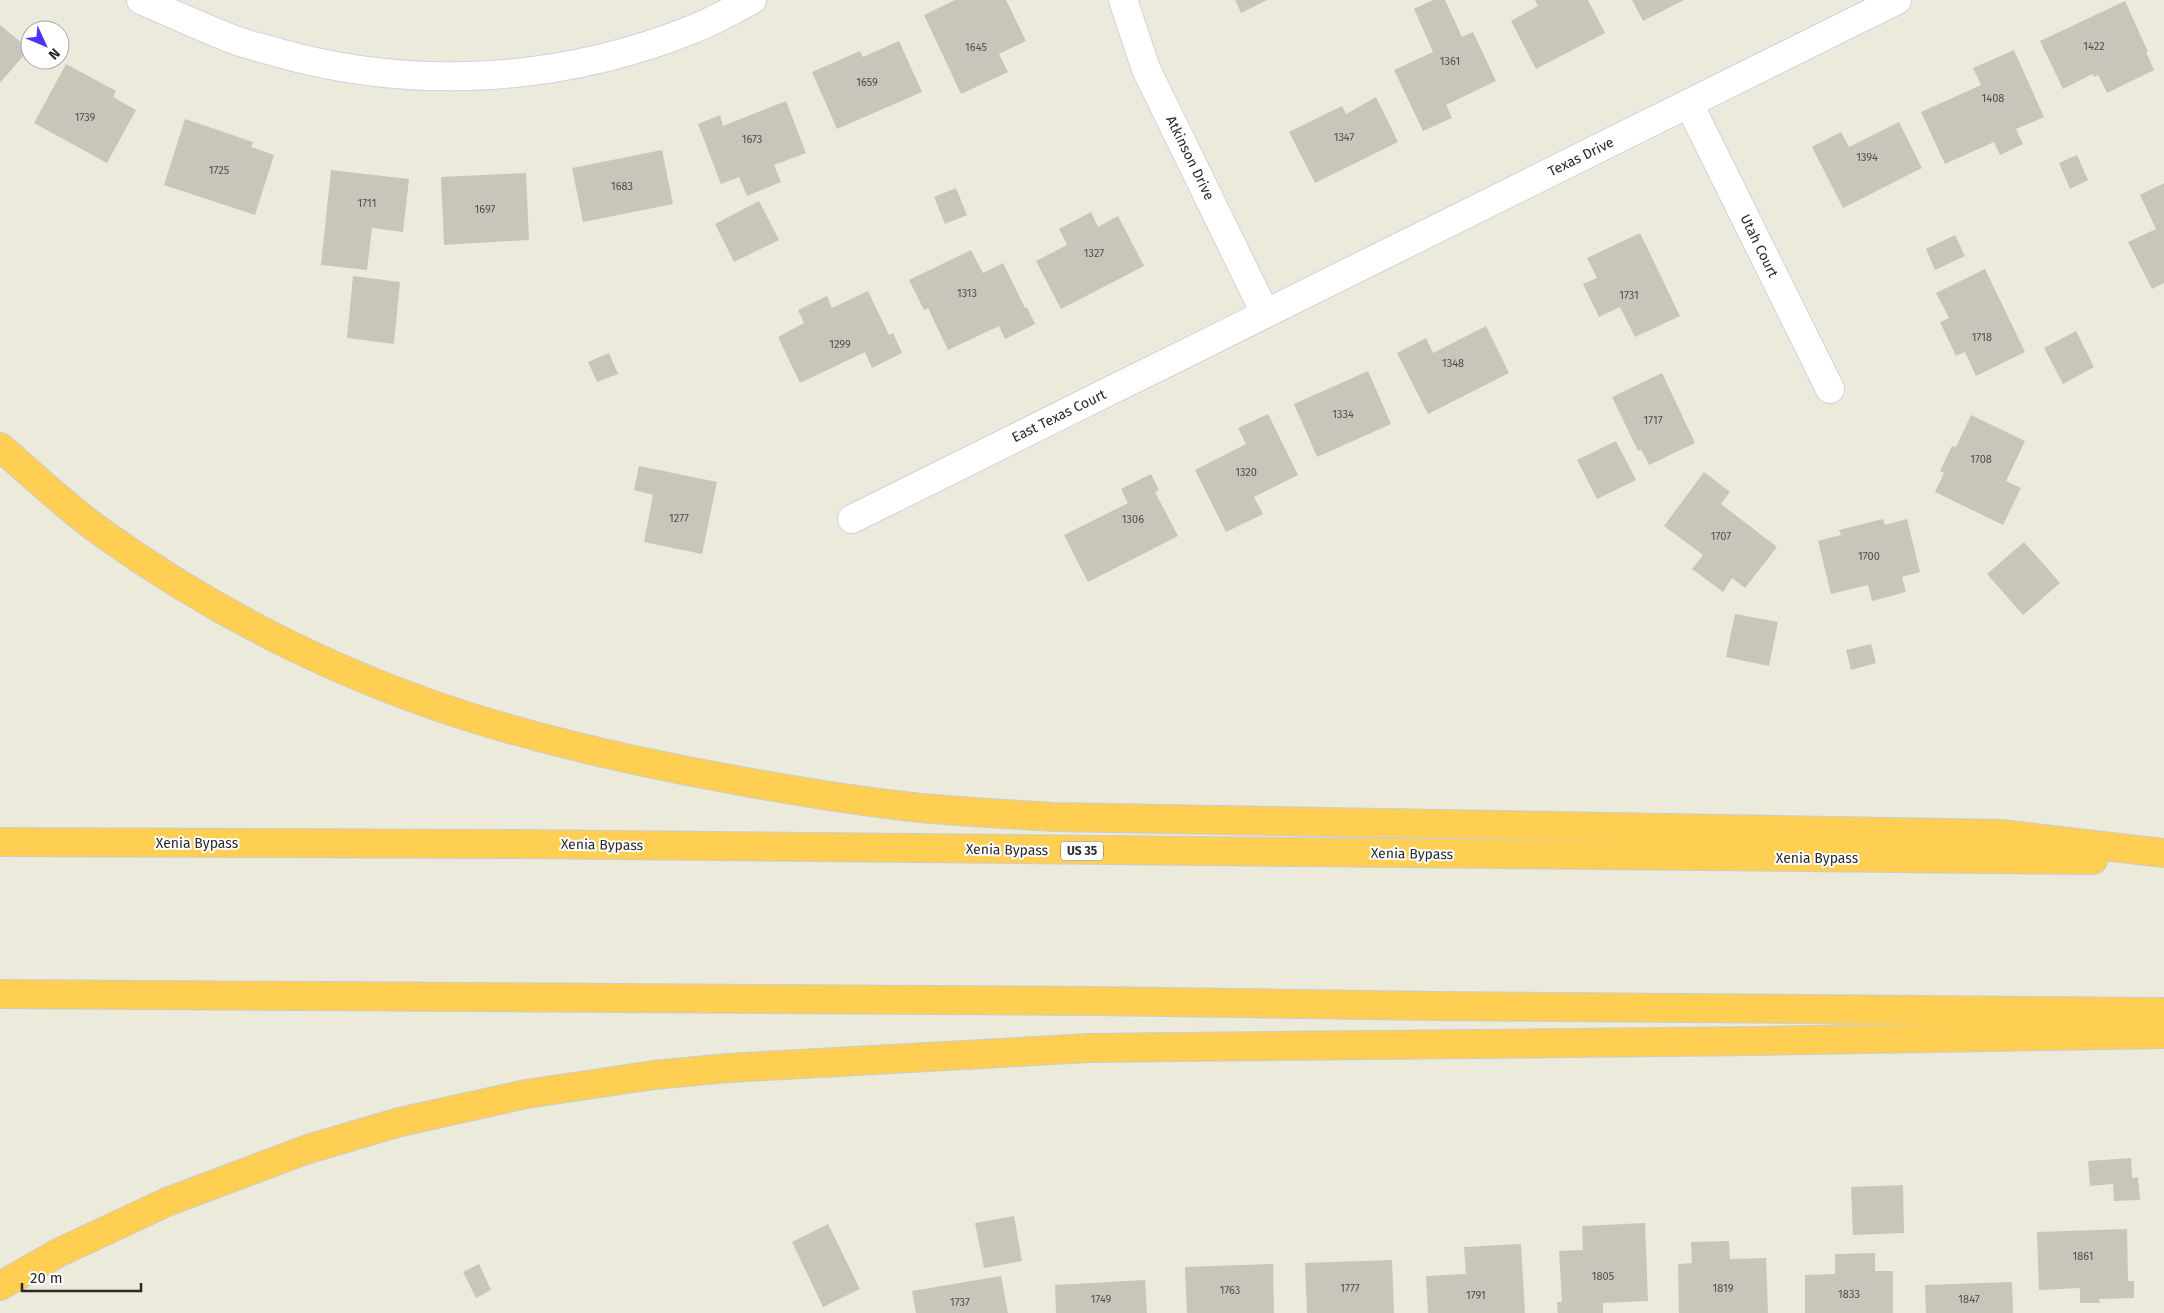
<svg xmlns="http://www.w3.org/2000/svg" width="2164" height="1313" font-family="'Fira Sans',sans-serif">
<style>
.building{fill:#c8c6ba}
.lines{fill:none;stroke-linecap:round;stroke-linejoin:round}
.minor-casing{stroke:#d2d0e3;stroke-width:30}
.motorway-casing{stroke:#ccc;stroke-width:30}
.minor{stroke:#fff;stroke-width:28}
.motorway{stroke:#ffcf53;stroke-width:28}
.labels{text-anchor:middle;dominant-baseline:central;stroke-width:4;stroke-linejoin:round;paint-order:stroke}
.number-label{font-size:11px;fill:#51504d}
.shield{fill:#fff;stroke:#696969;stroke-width:1}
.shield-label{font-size:12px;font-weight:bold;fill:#292929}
.street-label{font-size:14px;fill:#292929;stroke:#fff}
</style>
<rect width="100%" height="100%" fill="#eceadb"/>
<!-- building -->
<path class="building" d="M955,0H1006L1026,41L999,54L1008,72L961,94L924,15Z
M1235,0H1267L1241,13Z
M1433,0H1445L1462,37L1473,32L1496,81L1446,105L1452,118L1423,131L1394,70L1433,52L1414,9Z
M1535,0H1588L1605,33L1536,69L1511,21L1538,6Z
M1632,0H1684L1643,21Z
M2125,1L2148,52H2146L2154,70L2107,93L2098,75L2094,77L2092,74L2063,89L2040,41Z
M0,25L29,49L0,83Z
M899,41L922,92L837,129L812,72L860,51L863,57Z
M2014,50L2044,117L2016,129L2023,144L2000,155L1994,142L1945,164L1921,112L1981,85L1973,68Z
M66,64L116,91L113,97L136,110L107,163L34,123Z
M1376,97L1398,142L1315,183L1289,132L1342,106L1346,114Z
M786,101L806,153L774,165L781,182L747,196L739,177L721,184L698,124L720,115L723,126Z
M185,119L253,142L251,147L274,155L255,215L164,185Z
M1899,122L1922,168L1843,208L1812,147L1841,132L1849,147Z
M662,150L673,204L583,222L572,168Z
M2077,155L2088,180L2070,189L2059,163Z
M331,170L409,179L403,232L372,228L367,270L321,265Z
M526,173L529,240L444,245L441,177Z
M2164,183V283L2152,289L2128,242L2156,229L2140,195Z
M956,188L967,215L945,224L934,197Z
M759,201L779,240L734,262L715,224Z
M1091,212L1098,227L1118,216L1144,266L1061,309L1036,261L1067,245L1059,229Z
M1640,233L1680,316L1635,337L1620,307L1599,317L1583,284L1597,278L1587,258Z
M1955,235L1965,256L1935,270L1926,249Z
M971,250L983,273L1003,263L1025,308L1027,307L1035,324L1005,339L999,326L948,350L928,308L924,310L909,280Z
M1985,269L2025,352L1976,376L1965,352L1956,356L1940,322L1949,318L1936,293Z
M353,276L400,282L394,344L347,338Z
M868,291L889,335L893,333L902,353L872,368L865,352L800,383L778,337L804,323L798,310L827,296L832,308Z
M1486,326L1509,373L1428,414L1397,353L1426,338L1433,353Z
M2076,331L2094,367L2063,384L2044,348Z
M609,353L618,374L597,382L588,362Z
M1368,371L1391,424L1317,457L1294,404Z
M1662,373L1695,443L1649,465L1641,449L1638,451L1612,397Z
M1268,414L1298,475L1254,497L1263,514L1226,532L1195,470L1246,444L1238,428Z
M1971,415L2025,441L2006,481L2021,488L2003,525L1935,492L1944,473L1940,471L1952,446L1956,447Z
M1616,441L1636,480L1597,499L1577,460Z
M639,466L717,482L702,554L644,542L653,495L634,490Z
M1704,472L1730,492L1721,504L1777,547L1745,588L1732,578L1723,592L1692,569L1703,555L1664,526Z
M1151,474L1159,490L1155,492L1178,536L1088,582L1064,535L1128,503L1121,489Z
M1883,519L1885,525L1907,519L1920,572L1902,577L1906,592L1872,601L1868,585L1831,594L1818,541L1841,535L1839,530Z
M2024,542L2060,583L2023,615L1987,574Z
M1735,614L1778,622L1769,666L1726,657Z
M1871,644L1876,663L1851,670L1846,650Z
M2131,1158L2132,1178L2138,1177L2140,1200L2114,1201L2113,1184L2090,1186L2088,1161Z
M1903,1185L1904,1233L1853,1235L1851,1187Z
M1014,1216L1022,1261L984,1268L975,1223Z
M1645,1223L1648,1301L1603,1303V1313H1558L1557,1302H1562L1559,1251L1583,1250L1582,1226Z
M828,1224L860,1289L823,1307L792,1242Z
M2127,1229L2128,1281H2134V1298L2099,1299L2100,1303H2080V1288L2039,1290L2037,1232Z
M1729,1241L1730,1259L1766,1258L1768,1313H1679L1678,1264L1692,1263L1691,1242Z
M1521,1244L1525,1313H1428L1426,1276L1466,1274L1464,1247Z
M1875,1253V1271H1893V1313H1805V1275L1835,1274V1254Z
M1392,1260L1394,1313H1307L1305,1263Z
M479,1264L491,1290L476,1298L463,1272Z
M1273,1264L1274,1313H1187L1185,1267Z
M1001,1276L1008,1313H916L912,1291Z
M1145,1280L1147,1313H1056L1055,1285Z
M2012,1282L2013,1313H1926L1925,1285Z"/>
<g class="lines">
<!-- minor casing -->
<g class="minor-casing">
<path id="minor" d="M141,0C171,13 201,27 232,39C247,45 263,48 279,53C415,91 560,82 691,30C712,22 732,10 752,0
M1123,0L1146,69L1265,313
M1689,104L1830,389
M852,519L1897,0"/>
</g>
<!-- motorway casing -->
<g class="motorway-casing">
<path id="motorway" d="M0,447C33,475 66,507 101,532C215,614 345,679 479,720C558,744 638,762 719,777C783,789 847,800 912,807C959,812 1007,814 1054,817L2001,834L2164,853
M0,842L516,844L2093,860
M0,994L1094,1001L1434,1006L2164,1012
M0,1286L58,1253L167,1202L308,1149L400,1122L526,1094L654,1075L728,1068L1089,1048L1756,1041L2164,1034"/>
</g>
<!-- minor -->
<use href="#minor" class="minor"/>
<!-- motorway -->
<use href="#motorway" class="motorway"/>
</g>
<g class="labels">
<!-- number labels -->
<g class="number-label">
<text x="2094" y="46">1422</text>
<text x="976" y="47">1645</text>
<text x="1450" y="61">1361</text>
<text x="867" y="82">1659</text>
<text x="1993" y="98">1408</text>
<text x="85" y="117">1739</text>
<text x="1344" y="137">1347</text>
<text x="752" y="139">1673</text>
<text x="1867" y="157">1394</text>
<text x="219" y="170">1725</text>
<text x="622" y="186">1683</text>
<text x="367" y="203">1711</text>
<text x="485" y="209">1697</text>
<text x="1094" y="253">1327</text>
<text x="967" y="293">1313</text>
<text x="1629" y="295">1731</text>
<text x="1982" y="337">1718</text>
<text x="840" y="344">1299</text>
<text x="1453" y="363">1348</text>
<text x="1343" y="414">1334</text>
<text x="1653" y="420">1717</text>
<text x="1981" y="459">1708</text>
<text x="1246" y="472">1320</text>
<text x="679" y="518">1277</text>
<text x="1133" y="519">1306</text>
<text x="1721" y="536">1707</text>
<text x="1869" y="556">1700</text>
<text x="2083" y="1256">1861</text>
<text x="1603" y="1276">1805</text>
<text x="1350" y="1288">1777</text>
<text x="1723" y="1288">1819</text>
<text x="1230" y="1290">1763</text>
<text x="1849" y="1294">1833</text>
<text x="1476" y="1295">1791</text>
<text x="1101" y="1299">1749</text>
<text x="1969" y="1299">1847</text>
<text x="960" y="1302">1737</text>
</g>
<!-- shield labels -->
<rect class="shield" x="1061" y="841.5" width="42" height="19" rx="4"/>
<g class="shield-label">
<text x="1082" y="851">US 35</text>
</g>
<!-- street labels -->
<g class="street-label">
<text transform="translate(1581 157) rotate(-26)">Texas Drive</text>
<text transform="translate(1190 158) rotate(64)">Atkinson Drive</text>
<text transform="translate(1759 246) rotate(64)">Utah Court</text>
<text transform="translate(1059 416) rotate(-26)">East Texas Court</text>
<text x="197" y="843">Xenia Bypass</text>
<text transform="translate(602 845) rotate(1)">Xenia Bypass</text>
<text transform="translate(1007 850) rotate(1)">Xenia Bypass</text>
<text transform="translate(1412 854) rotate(1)">Xenia Bypass</text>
<text x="1817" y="858">Xenia Bypass</text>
</g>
</g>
<!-- north arrow -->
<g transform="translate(45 45) rotate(134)"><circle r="24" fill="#ffffff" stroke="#a9a9a9"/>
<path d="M0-4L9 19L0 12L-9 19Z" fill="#4a35ff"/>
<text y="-8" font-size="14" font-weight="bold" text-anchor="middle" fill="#292929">N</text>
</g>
<!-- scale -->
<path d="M22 1283v8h119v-8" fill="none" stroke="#292929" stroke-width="2.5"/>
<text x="30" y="1283" font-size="15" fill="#292929" stroke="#ffffff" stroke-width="4" paint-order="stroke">20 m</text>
</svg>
